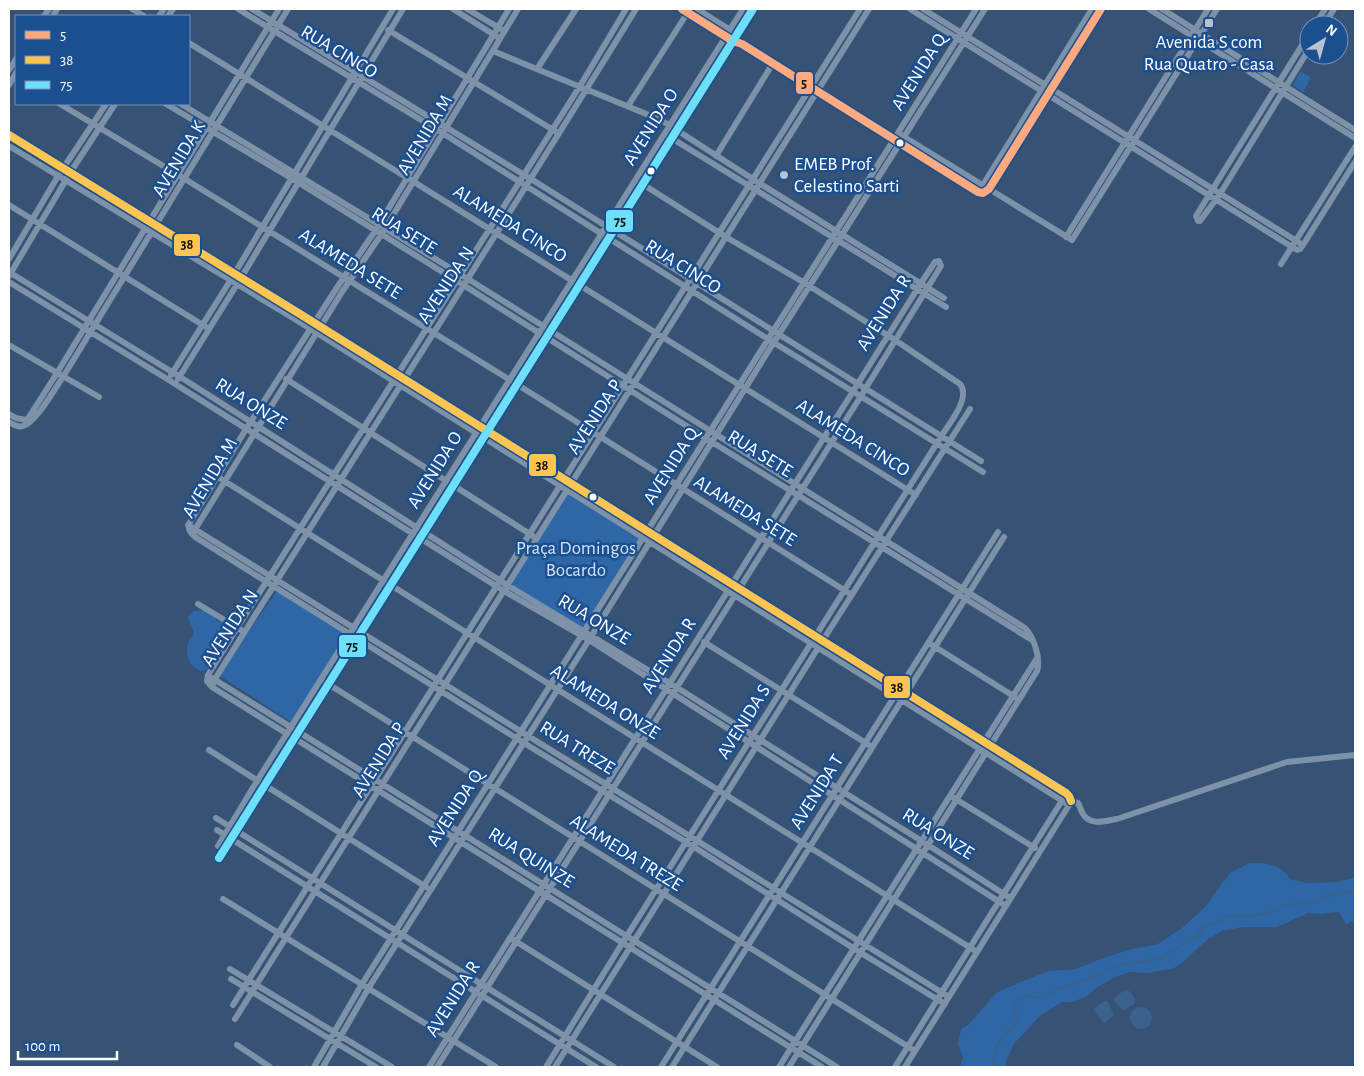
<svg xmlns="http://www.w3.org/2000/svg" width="1364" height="1076" font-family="'Alegreya Sans',sans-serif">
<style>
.green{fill:#2f66a5}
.water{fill:#3b618d}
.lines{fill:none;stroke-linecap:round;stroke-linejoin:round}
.stream{stroke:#3b618d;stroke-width:2}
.street{stroke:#7d92a8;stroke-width:6}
.bus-1-casing{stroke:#1b4f8f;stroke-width:11}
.bus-2-casing{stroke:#1b4f8f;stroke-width:11}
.bus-3-casing{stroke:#1b4f8f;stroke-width:11}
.bus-1{stroke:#ffa980;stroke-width:8}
.bus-2{stroke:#fcc553;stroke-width:8}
.bus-3{stroke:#6ddff8;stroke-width:8}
.poi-dot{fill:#b9c2ce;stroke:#1b4f8f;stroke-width:2}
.bus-dot{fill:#fff;stroke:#1b4f8f;stroke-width:2}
.labels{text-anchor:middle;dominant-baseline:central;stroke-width:5;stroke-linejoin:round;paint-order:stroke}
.poi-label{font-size:19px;fill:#fff;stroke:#1b4f8f}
.street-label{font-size:19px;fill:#fff;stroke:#1b4f8f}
.park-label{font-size:19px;fill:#cfe3fa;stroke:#1b4f8f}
.line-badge{stroke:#1b4f8f;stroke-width:2}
.pale-badge-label{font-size:14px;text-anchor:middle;font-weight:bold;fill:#111}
</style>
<rect width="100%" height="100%" fill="#365274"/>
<!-- green -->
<path class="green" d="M1301,71L1311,78L1303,92L1293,85Z
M566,492L641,539L584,629L508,584Z
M277,591L345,634L322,675L291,722L220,676L247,634Z
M202,610L211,613L216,620L224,623L227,639L220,648L218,657L210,668L202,671C191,669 186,658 187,646C188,641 193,637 194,632L189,621L188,617L194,611Z
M1249,863C1264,862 1281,864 1290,879L1307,883L1338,882L1355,877V920L1346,924L1339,912L1320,914L1308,913L1277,927H1243L1222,931L1207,940L1182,963L1174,968L1149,973L1131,972L1113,978L1096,988L1087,996L1073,1002H1062L1040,1016L1014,1044L1007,1058L1005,1067H960L963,1057L958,1044L961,1029L969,1024L996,993L1018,983L1049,971L1076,969L1103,958L1128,950L1158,944L1182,928L1204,908L1230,873Z"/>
<!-- water -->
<path class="water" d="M1128,990L1135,998V1002L1133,1005L1123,1010L1114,1001V998L1123,991Z
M1105,1001H1107L1114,1014L1105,1023L1097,1015L1093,1009Z
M1130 1018a11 11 0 1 1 22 0a11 11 0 1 1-22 0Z"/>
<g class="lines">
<!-- stream -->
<path class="stream" d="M993,1067L996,1046L1018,1019L1014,1008C1017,992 1031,997 1043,998L1058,989L1081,982L1123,963H1137L1162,958L1182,945L1185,940L1199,935L1201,929C1209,924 1220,923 1227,916C1237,916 1248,917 1258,915C1270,913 1281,907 1292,904C1307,901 1316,908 1328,894L1336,896L1342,892H1350L1355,888"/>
<!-- street -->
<path class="street" d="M132,9L144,16
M238,9L436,129L768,339L983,472
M252,9L531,179L981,461
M453,9L496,36
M467,9L501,29
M509,9L375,231L336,289L246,429L190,522C187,528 190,533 195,537L524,743L686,842L861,953L945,1004
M626,9L580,86L237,628L208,675L207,681L212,687L822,1067
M682,9L733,41L742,44L978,192L983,193L989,189L1101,9
M697,9L732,31
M910,9L1297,250L1300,249L1303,245L1355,162
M923,9L1303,245
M1149,9L1355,138
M1162,9L1355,130
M44,16L49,9
M53,16L57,9
M159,16L164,9
M168,16L173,9
M1315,25L1325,9
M1324,25L1334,9
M388,30L555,131
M1309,34L1209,195L1196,216L1198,221H1200L1220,194L1309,49
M189,43L414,182L916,495
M493,51L661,120L759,183L944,298
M537,69L576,9
M9,70L16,59
M9,85L16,73
M60,104L185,179L510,380L852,595
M166,104L291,178L457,281L712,442L1032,640
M181,104L460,274L1025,628C1034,637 1041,659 1037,671L789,1067
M628,106L688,12
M9,135L300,314L1066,793L1069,796L1071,801
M901,135L1072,240L1217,9
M668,136L946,307
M9,146L293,318L1069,805
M716,156L773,63
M981,188L1092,9
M9,205L206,327
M1066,237L1208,9
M9,259L58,176L106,104
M1281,264L1355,147
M9,272L185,380L507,585L676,687L928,845L1010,898
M9,276L70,173L115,104
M9,282L164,377L504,591L589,640L1006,906
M9,345L99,397
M171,375L230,281L393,9
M178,379L241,278L403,9
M286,379L533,536
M9,414L16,418L26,420
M26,420L29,417L57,373L279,9
M9,422C13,424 18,428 23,426C36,423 55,388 63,377L288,9
M218,477L977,952
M188,525L949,997
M194,531L342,292L381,235L518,9
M198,604L241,630
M704,642L869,745
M932,645L1015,697
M212,678L837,1067
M325,682L915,1051
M212,687L215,679C355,456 498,234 636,9
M209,750L426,887
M954,798L1035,848
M1071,801L1078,803C1080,806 1081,811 1083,814C1090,826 1106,821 1117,819L1287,762L1355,755
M216,818L614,1067
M217,830L596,1067
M218,846L257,781L743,9
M219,858L753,9
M223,899L496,1067
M512,939L717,1067
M230,969L392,1067
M231,979L376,1067
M233,1005L860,9
M235,1019L869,9
M237,1045L270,1067
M314,1067L362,984L976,9
M323,1067L368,989L397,943L589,640L764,358L985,9
M429,1067L921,283L935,262L939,261L941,266L861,396L437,1067
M546,1067L623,942L942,435C950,423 971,397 960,384L895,340L803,282L726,237L636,180
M555,1067L818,648L970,409
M661,1067L998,532
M672,1067L1004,537
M779,1067L1037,658
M895,1067L1063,799
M905,1067L1071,802"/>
<!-- bus-1 casing -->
<g class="bus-1-casing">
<path id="bus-1" d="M682,9L733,41L742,44L978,192L983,193L989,189L1101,9"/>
</g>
<!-- bus-2 casing -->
<g class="bus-2-casing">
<path id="bus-2" d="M9,135L300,314L1066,793L1069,796L1071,801"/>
</g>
<!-- bus-3 casing -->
<g class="bus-3-casing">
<path id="bus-3" d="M219,858L753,9"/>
</g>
<!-- bus-1 -->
<use href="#bus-1" class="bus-1"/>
<!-- bus-2 -->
<use href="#bus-2" class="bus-2"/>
<!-- bus-3 -->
<use href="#bus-3" class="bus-3"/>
</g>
<!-- markers -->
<g class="poi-dot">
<rect x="1204" y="18" width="10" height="10" rx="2.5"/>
<circle cx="784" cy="175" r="5"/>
</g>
<g class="bus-dot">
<circle cx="900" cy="143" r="4.5"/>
<circle cx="651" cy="171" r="4.5"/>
<circle cx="593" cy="497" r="4.5"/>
</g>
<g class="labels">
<!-- poi labels -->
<g class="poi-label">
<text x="1209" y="42">Avenida S com<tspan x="1209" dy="22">Rua Quatro - Casa</tspan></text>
<text x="794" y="164" text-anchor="start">EMEB Prof.<tspan x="794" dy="22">Celestino Sarti</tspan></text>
</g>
<!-- street labels -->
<g class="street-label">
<text transform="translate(339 52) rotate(31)">RUA CINCO</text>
<text transform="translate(919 72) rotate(-58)">AVENIDA Q</text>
<text transform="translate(651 127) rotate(-58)">AVENIDA O</text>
<text transform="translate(425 135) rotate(-59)">AVENIDA M</text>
<text transform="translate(179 159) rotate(-59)">AVENIDA K</text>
<text transform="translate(510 224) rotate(32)">ALAMEDA CINCO</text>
<text transform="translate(404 231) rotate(32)">RUA SETE</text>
<text transform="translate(350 264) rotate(32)">ALAMEDA SETE</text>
<text transform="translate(683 267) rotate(32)">RUA CINCO</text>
<text transform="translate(446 285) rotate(-57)">AVENIDA N</text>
<text transform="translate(884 313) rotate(-58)">AVENIDA R</text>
<text transform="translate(251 404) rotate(32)">RUA ONZE</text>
<text transform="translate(595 417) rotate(-57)">AVENIDA P</text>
<text transform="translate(853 438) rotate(32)">ALAMEDA CINCO</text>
<text transform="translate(760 454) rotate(32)">RUA SETE</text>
<text transform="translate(671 466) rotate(-58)">AVENIDA Q</text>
<text transform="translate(435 470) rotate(-58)">AVENIDA O</text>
<text transform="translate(210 478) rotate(-59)">AVENIDA M</text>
<text transform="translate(745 511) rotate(32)">ALAMEDA SETE</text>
<text transform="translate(594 620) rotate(31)">RUA ONZE</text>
<text transform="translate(230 628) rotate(-57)">AVENIDA N</text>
<text transform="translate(669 656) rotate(-58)">AVENIDA R</text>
<text transform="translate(605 702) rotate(32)">ALAMEDA ONZE</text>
<text transform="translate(744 722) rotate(-58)">AVENIDA S</text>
<text transform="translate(577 748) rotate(32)">RUA TREZE</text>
<text transform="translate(379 760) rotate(-58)">AVENIDA P</text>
<text transform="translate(817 792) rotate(-58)">AVENIDA T</text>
<text transform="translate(455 808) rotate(-57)">AVENIDA Q</text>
<text transform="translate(938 834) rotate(32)">RUA ONZE</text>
<text transform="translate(626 853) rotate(32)">ALAMEDA TREZE</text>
<text transform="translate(531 858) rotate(32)">RUA QUINZE</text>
<text transform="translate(453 999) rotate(-58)">AVENIDA R</text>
</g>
<!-- park labels -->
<g class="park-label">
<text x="576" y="548">Praça Domingos<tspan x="576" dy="22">Bocardo</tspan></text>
</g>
</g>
<g class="line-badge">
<rect x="795" y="71" width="19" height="24" rx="5" fill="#ffa980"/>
<rect x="605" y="209" width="29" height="24" rx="5" fill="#6ddff8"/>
<rect x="173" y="233" width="28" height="24" rx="5" fill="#fcc553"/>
<rect x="528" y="453" width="29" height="24" rx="5" fill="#fcc553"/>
<rect x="338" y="634" width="29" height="24" rx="5" fill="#6ddff8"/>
<rect x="883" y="675" width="28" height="24" rx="5" fill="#fcc553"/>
</g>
<g class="pale-badge-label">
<text x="804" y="88">5</text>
<text x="620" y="226">75</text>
<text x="187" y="249">38</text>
<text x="542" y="470">38</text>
<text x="352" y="651">75</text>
<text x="897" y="692">38</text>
</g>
<!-- border -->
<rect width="1364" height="1076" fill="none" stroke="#ffffff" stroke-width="20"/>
<!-- legend -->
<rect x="15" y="15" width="175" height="90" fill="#1b4f8f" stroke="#7695bc"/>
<rect x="25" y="31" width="25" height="8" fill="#ffa980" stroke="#7695bc"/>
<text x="60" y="40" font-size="15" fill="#ffffff">5</text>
<rect x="25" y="56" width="25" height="8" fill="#fcc553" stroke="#7695bc"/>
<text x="60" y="65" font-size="15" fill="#ffffff">38</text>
<rect x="25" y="81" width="25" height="8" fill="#6ddff8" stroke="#7695bc"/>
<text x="60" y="90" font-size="15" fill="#ffffff">75</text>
<!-- north arrow -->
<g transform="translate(1324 40) rotate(37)"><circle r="24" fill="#1b4f8f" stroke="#7695bc"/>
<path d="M0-4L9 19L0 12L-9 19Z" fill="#b9c2ce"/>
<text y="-8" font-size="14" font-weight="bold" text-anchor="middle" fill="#ffffff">N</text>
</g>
<!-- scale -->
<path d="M18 1051v8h99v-8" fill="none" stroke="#ffffff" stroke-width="2.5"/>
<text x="25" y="1051" font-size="15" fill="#ffffff" stroke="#1b4f8f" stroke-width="4" paint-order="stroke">100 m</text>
</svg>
